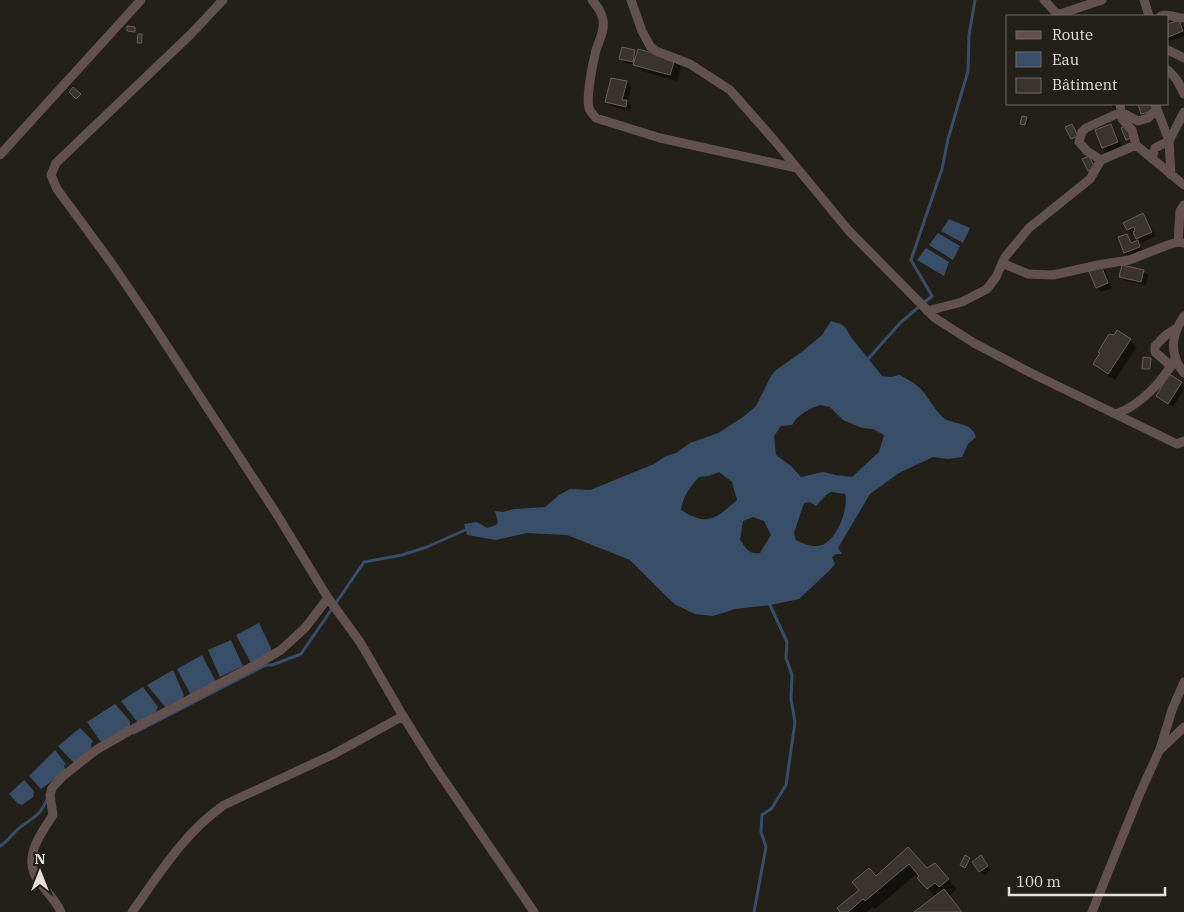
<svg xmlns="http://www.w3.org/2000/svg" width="1184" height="912" font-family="'IBM Plex Serif',serif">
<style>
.water{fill:#384e69;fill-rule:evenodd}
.shadow{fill:#0007}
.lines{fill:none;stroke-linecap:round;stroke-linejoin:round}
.stream{stroke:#384e69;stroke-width:3}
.building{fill:#3b332f;stroke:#685f5b}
.minor{stroke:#63514f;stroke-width:9}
</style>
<rect width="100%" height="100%" fill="#222019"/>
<!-- water -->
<path class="water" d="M949,219L970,228L963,243L941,231Z
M938,233L960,246L953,260L929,245Z
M926,248L949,262L944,276L917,260Z
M831,321L841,324L845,327L851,337L882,376L891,377L900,375C908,380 919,385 925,394C930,401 940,417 947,420C959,425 972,423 976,437L968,444L962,457L948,459L933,457L899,473L870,494L838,548L842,554H836L832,557L835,564L829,571L799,599L770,605L735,609L713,616L695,614L676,605L668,598L630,560L567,535L527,533L496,540L467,535L464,524L477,522L487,528L496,525L498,522L495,511L503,512L514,509L545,507L559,495L570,489L590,490L654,464L666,456L676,453L690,443L718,433L743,417L756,406L771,376L776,370L803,351L822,335ZM820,405L830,407L843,420L862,428L873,429L884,435L879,452L852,477L836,475L823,472L801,477L791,466L776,455L774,436L781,426L792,425C798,414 809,409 820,405ZM719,472L732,482L737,500C715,519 708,527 681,510C683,496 690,487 699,477L709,476ZM831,492L845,494C849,508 837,540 822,545C812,548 805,544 796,540L794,533L804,503L810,502L816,506L826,495ZM753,517L764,521L771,535L760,553C749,555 746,548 740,540L743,521Z
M259,623L271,648V652L251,663L236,635Z
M231,640L243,666L220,677L208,650Z
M202,655L216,682L191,695L177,669Z
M173,670L184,695L182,701L166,708L147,685Z
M143,687L158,707L155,713L138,723L121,701Z
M115,704L130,721V727L101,742L87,722Z
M80,728L93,741L91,744L92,751L74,763L58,746Z
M55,750L66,764L64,766L66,771L41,789L29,776Z
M24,780L34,791L33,797L22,805L17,803L9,794Z"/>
<!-- shadow -->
<path class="shadow" d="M1179,21L1184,28V36L1169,41L1168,40V25Z
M142,35L144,37L143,44L138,42Z
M623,48L635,51L638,54L674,60L681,67L677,81L642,71L635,65L625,63L621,58Z
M612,79L627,82L631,87L627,101L631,105L630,111L611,106L606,101Z
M1111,104H1118L1120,109L1116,111Z
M1023,117L1029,120L1027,126L1021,123Z
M1111,125L1115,130L1122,146L1107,152L1103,147Z
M1143,215L1147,219L1156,236L1139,244L1144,251L1130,257L1125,253L1120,238L1127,235L1133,244L1140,241L1135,233L1132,234L1128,230Z
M1101,266L1105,270L1112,288L1101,292L1097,287Z
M1143,271L1148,275L1146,285L1125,281L1121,277Z
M1117,332L1137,347L1115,380L1101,371L1094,364Z
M1150,359L1152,361L1151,370H1145L1143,368Z
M1181,383L1184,385V389L1173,407L1157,396Z
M903,855L928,869L944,874L957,889L949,896L963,912H916L936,897L918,878L921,876L918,873L875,909L873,907L867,912H842L876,877Z
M969,859L971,860L967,868L963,866Z
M985,861L991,870L984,875L980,871Z"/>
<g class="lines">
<!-- stream -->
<path class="stream" d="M868,359L901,322L932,296L911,260L942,169L948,139L968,71L969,35L975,0
M134,733L266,665H272L301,654L364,562L402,555L427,547L465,530
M0,846C7,842 10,837 15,832C29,818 39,820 48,797
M754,912L766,847L761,832L762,815L772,808L786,785L795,722L791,699L792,675L786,658L787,642L770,605"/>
</g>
<!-- building -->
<path class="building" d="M1179,20L1183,31L1168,37V24Z
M127,26L135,27V32L127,31Z
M138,34H142V43H137Z
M622,47L635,50L633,62L619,59Z
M638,49L675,59L670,75L633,65Z
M611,78L627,81L622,100H627L626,107L605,102Z
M73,87L81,94L76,99L69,92Z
M1138,104H1151L1153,111L1141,114Z
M1022,116L1027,117L1025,125L1020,124Z
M1072,124L1078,136L1071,139L1065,127Z
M1111,124L1118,142L1102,148L1095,130Z
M1127,125L1133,137L1126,140L1121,128Z
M1089,156L1095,168L1088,171L1082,159Z
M1143,213L1152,232L1136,239L1133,232L1135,231L1134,227L1127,230L1123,223Z
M1127,234L1131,243L1138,240L1140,247L1124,253L1118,237Z
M1101,265L1108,283L1096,288L1088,269Z
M1122,265L1144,270L1141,282L1119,277Z
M1117,330L1131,339L1108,374L1093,364L1100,353L1098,352L1109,334L1114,335Z
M1143,357L1151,358L1150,369H1142Z
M1169,374L1182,382L1168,404L1156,396Z
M908,847L927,868L935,863L949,879L939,887L935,883L927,889L917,878L919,876L909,864L865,901L863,899L848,912H840L837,908L859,890L852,882L869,868L876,876Z
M965,855L970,858L965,868L960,865Z
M981,855L988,866L979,872L972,862Z
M944,889L962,912H914Z"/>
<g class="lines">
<!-- minor -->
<path class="minor" d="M223,0L191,34L56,163L51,175L57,189L110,261L148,317L276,513L328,598L360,642L403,716L433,764L534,912
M592,0C597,6 602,12 603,20C605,31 599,40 596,50C593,63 586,97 589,108C590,112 593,114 596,118L660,138L797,168
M631,0L642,31L650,46L656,51L690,64L730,90L774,140L849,231L935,318L974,343L1031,373L1177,444L1184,441
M1044,0L1056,13L1060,14L1102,0
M1144,0L1149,16
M1161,16C1170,13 1176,19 1184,18
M1168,50L1184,58
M1168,70L1177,80L1184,94
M1120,104L1122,119L1132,130L1136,145L1184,185
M1156,104L1157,109L1169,141L1171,175
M1121,112L1086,128L1082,132L1079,142L1087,151L1101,160L1136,145
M1121,112L1138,121L1148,118L1157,109
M0,155L141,0
M1152,159L1155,148L1169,141L1184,112
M1178,242L1180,211L1184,205
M1002,263L1028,274L1053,275L1098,265L1129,260L1168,245L1178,242L1184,243
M927,311L962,302L987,289L996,277L1005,257L1029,228L1090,179L1101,160
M1184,316C1176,328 1170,344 1176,359C1177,364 1181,369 1184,373
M1171,366L1155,352V346L1166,335L1175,329
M1116,414C1141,405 1163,381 1175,359
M1161,749L1184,727
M61,912C56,901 48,893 40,883C21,860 39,836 53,815L50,795L52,788L62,777L96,750L129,731L257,664L281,650L305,628L328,598
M132,912C160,873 184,833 224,805L334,754L403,716
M1092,912L1140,793L1160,749L1172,710L1184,682"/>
</g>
<!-- legend -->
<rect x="1006" y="15" width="162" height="90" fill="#222019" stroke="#6f6d67"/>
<rect x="1016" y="31" width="25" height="8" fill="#63514f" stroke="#6f6d67"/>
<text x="1052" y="40" font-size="15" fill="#e3e1dd">Route</text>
<rect x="1016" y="52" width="25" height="15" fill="#384e69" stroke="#6f6d67"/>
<text x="1052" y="65" font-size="15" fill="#e3e1dd">Eau</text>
<rect x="1016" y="78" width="25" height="15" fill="#3b332f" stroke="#6f6d67"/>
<text x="1052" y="90" font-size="15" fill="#e3e1dd">Bâtiment</text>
<!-- north arrow -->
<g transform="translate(40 872)" stroke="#222019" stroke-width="4" paint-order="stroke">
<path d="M0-4L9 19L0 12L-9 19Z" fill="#e3e1dd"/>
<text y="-8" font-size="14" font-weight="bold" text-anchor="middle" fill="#e3e1dd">N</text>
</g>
<!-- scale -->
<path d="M1009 887v8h156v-8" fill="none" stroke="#e3e1dd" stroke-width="2.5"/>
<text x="1016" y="887" font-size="15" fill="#e3e1dd" stroke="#222019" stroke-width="4" paint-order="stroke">100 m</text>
</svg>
